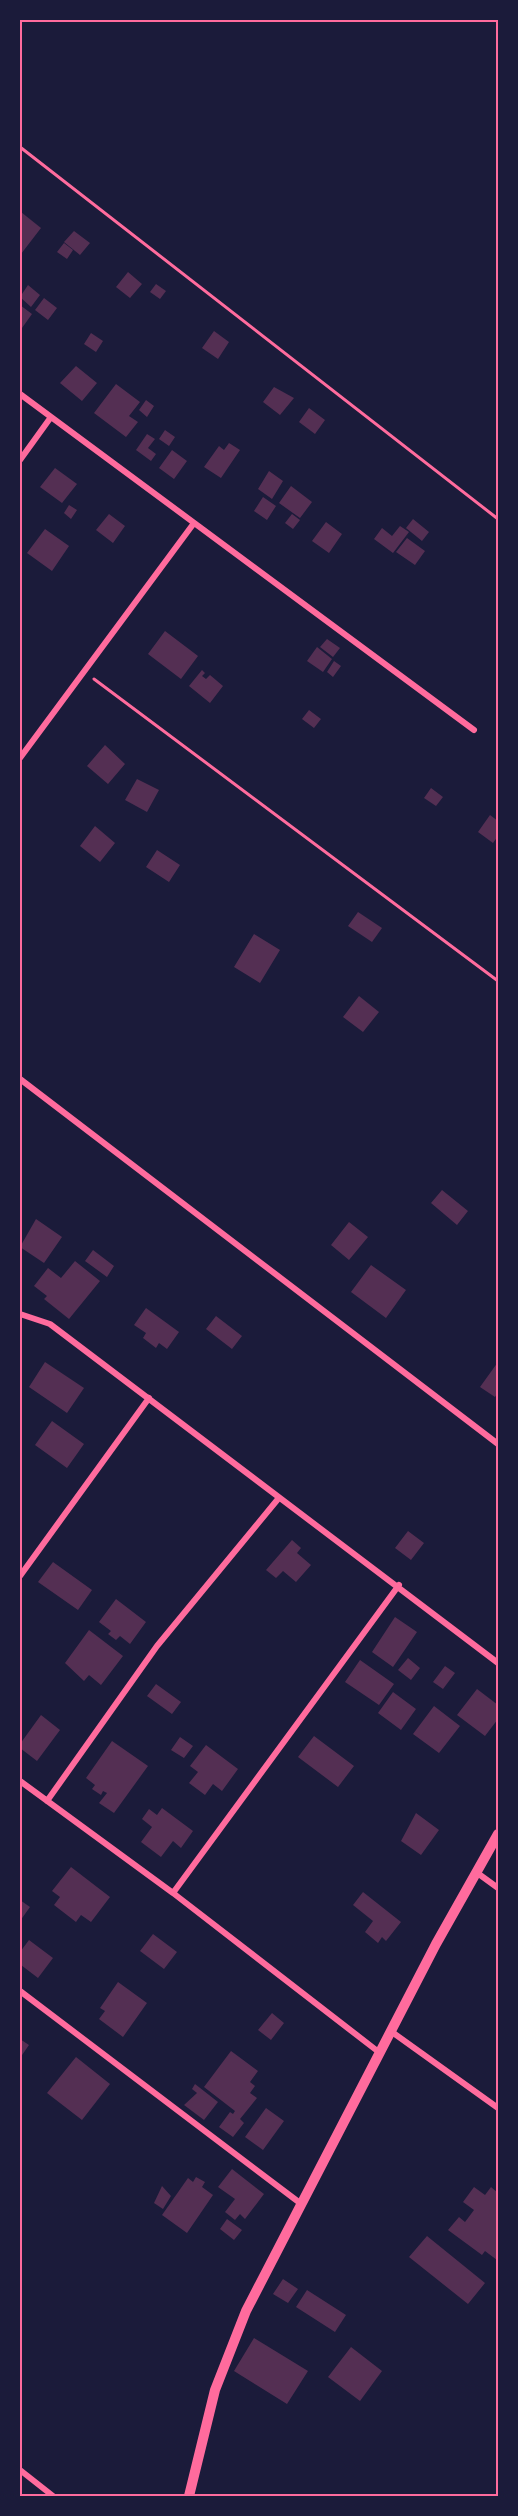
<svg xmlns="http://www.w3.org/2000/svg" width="518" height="2516" font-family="Manrope,sans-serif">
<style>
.building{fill:#542f53}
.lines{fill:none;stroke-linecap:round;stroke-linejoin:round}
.path{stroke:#ff6b9d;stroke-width:3}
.minor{stroke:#ff6b9d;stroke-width:6}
.tertiary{stroke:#ff6b9d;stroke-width:10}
.neatline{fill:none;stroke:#ff6b9d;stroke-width:2}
</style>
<rect width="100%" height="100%" fill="#1b1b3a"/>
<!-- building -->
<path class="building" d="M21,212L41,228L21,254L20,252Z
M74,231L90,243L80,255L64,242Z
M64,243L73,250L67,259L57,252Z
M128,272L142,284L130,298L116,287Z
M156,284L166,291L160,299L150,292Z
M28,285L40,295L31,307L20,297Z
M44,298L57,308L48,320L35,310Z
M20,305L32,314L22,328L20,326Z
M214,331L229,342L218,359L202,348Z
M91,333L103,341L96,352L84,344Z
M76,366L97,383L82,401L60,383Z
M116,384L140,402L129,416L138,422L126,437L94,413Z
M274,387L294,398L280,415L263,402Z
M146,400L154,406L147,417L139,410Z
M309,408L325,420L315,434L299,422Z
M165,430L175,437L169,446L159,439Z
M147,434L155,439L148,448L156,454L151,461L136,450Z
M229,443L240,450L221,478L204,467L219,446L224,450Z
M172,450L187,461L174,479L159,468Z
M55,468L77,484L62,503L40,487Z
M269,471L283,481L272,499L258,489Z
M291,486L312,502L300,518L279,503Z
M263,497L276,506L267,520L254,511Z
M69,505L77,510L71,519L64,513Z
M109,514L125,526L113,543L96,530Z
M292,514L300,520L293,529L285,523Z
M413,519L429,532L422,541L406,528Z
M326,522L342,534L329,553L312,541Z
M400,526L409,532L393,553L374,539L382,528L392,536Z
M45,529L69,546L52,571L27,553Z
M407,538L425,551L415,565L396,552Z
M165,631L198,656L181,679L148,654Z
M327,639L340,648L333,657L320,647Z
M317,647L332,659L323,672L307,661Z
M334,661L341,666L333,677L327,672Z
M202,670L205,673L202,676L206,679L210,675L223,686L210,703L189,686Z
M309,710L321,719L314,728L302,719Z
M105,745L125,764L108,784L87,766Z
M137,779L159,790L147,812L125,800Z
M431,788L443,797L436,806L424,798Z
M490,815L498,821V836L493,843L478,832Z
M95,826L115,843L100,862L80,846Z
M157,850L180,865L169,882L146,867Z
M358,912L382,928L372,942L348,926Z
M254,934L280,950L260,983L234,967Z
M359,996L379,1012L363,1032L343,1017Z
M442,1190L468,1211L457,1225L431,1203Z
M36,1219L62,1237L44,1263L20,1247Z
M349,1222L368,1237L349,1260L331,1245Z
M93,1250L114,1266L107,1277L85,1261Z
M75,1261L100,1281L69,1319L44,1299L47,1296L34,1286L48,1268L61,1278Z
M371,1265L406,1290L386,1318L351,1292Z
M146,1308L179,1332L167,1349L159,1343L156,1348L143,1338L146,1333L134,1325Z
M216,1316L242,1336L232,1349L206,1329Z
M45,1362L84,1388L67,1413L29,1387Z
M498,1362V1392L495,1397L480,1387Z
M52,1421L84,1444L67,1468L35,1445Z
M408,1531L424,1543L411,1560L395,1548Z
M292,1540L301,1548L297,1553L311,1565L296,1582L283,1571L276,1578L266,1570Z
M53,1562L92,1590L78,1610L38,1582Z
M116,1599L146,1622L130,1644L120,1636L116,1640L108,1634L111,1631L99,1622Z
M395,1617L417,1632L393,1667L372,1652Z
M89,1630L123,1656L101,1685L89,1675L84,1681L65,1663Z
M408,1658L420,1668L411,1680L398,1670Z
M360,1660L394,1684L379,1705L345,1682Z
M445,1666L455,1673L443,1689L433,1682Z
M156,1684L181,1702L172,1714L147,1696Z
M477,1689L498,1705V1719L485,1736L457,1715Z
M393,1692L416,1709L401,1730L378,1713Z
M434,1706L460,1726L439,1753L413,1734Z
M41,1715L60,1730L37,1761L20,1748V1744Z
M314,1736L354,1766L338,1787L298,1757Z
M180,1737L193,1746L184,1758L171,1750Z
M112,1741L148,1766L114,1813L99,1803L107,1793L103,1791L101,1795L92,1789L95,1785L86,1778Z
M206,1745L238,1769L222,1791L213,1784L205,1795L189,1783L198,1772L190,1766Z
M162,1808L193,1831L181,1848L173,1841L161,1857L141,1842L152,1827L142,1819L149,1809L157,1815Z
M416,1813L439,1830L421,1855L401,1841Z
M71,1867L110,1897L91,1922L81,1915L76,1922L54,1905L60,1897L52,1891Z
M363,1892L401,1922L386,1941L382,1937L378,1943L365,1932L373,1921L353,1905Z
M20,1900L30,1907L20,1921Z
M153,1934L177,1952L164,1969L140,1951Z
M29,1940L53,1958L38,1978L21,1965L20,1966V1952Z
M118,1982L147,2003L123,2037L99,2019L105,2011L100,2008Z
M272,2013L284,2023L271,2040L258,2030Z
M20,2039L29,2045L20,2058Z
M231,2051L258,2071L250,2082L255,2086L250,2093L257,2098L240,2119L244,2123L233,2137L219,2127L230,2112L233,2114L235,2111L204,2087Z
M76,2057L110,2084L82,2120L47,2093Z
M195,2084L218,2102L204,2120L184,2105L197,2093L192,2089Z
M266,2108L284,2121L263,2150L245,2137Z
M232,2169L264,2194L245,2219L240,2214L235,2220L225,2212L235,2199L218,2187Z
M196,2177L205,2182L202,2187L213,2195L187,2233L162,2215L188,2178L193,2182Z
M162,2186L171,2196L163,2209L154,2203Z
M474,2187L485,2195L491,2187L498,2193L497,2260L485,2251L482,2255L448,2230L459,2217L465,2222L474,2210L463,2202Z
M227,2219L242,2230L234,2240L220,2229Z
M427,2236L485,2283L468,2304L409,2257Z
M283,2279L298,2289L288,2303L273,2294Z
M307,2290L346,2315L335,2332L296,2307Z
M254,2338L308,2371L287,2404L234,2371Z
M351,2347L382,2371L360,2401L328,2377Z"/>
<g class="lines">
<!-- path -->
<path class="path" d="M20,147L498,519
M94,679L498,981"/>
<!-- minor -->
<path class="minor" d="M20,394L474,730
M20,460L51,417
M20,758L194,523
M20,1079L498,1444
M20,1314L50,1324L498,1663
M20,1576L149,1398
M20,1781L173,1893L380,2053
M47,1801L157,1646L278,1499
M476,1872L498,1888
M173,1893L399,1585
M20,1991L300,2203
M392,2032L498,2108
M20,2470L53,2496"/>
<!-- tertiary -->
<path class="tertiary" d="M189,2496L215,2390L246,2311L436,1944L498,1834"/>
</g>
<!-- border -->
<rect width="518" height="2516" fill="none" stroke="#1b1b3a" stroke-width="42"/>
<rect x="21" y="21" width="476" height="2474" class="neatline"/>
</svg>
